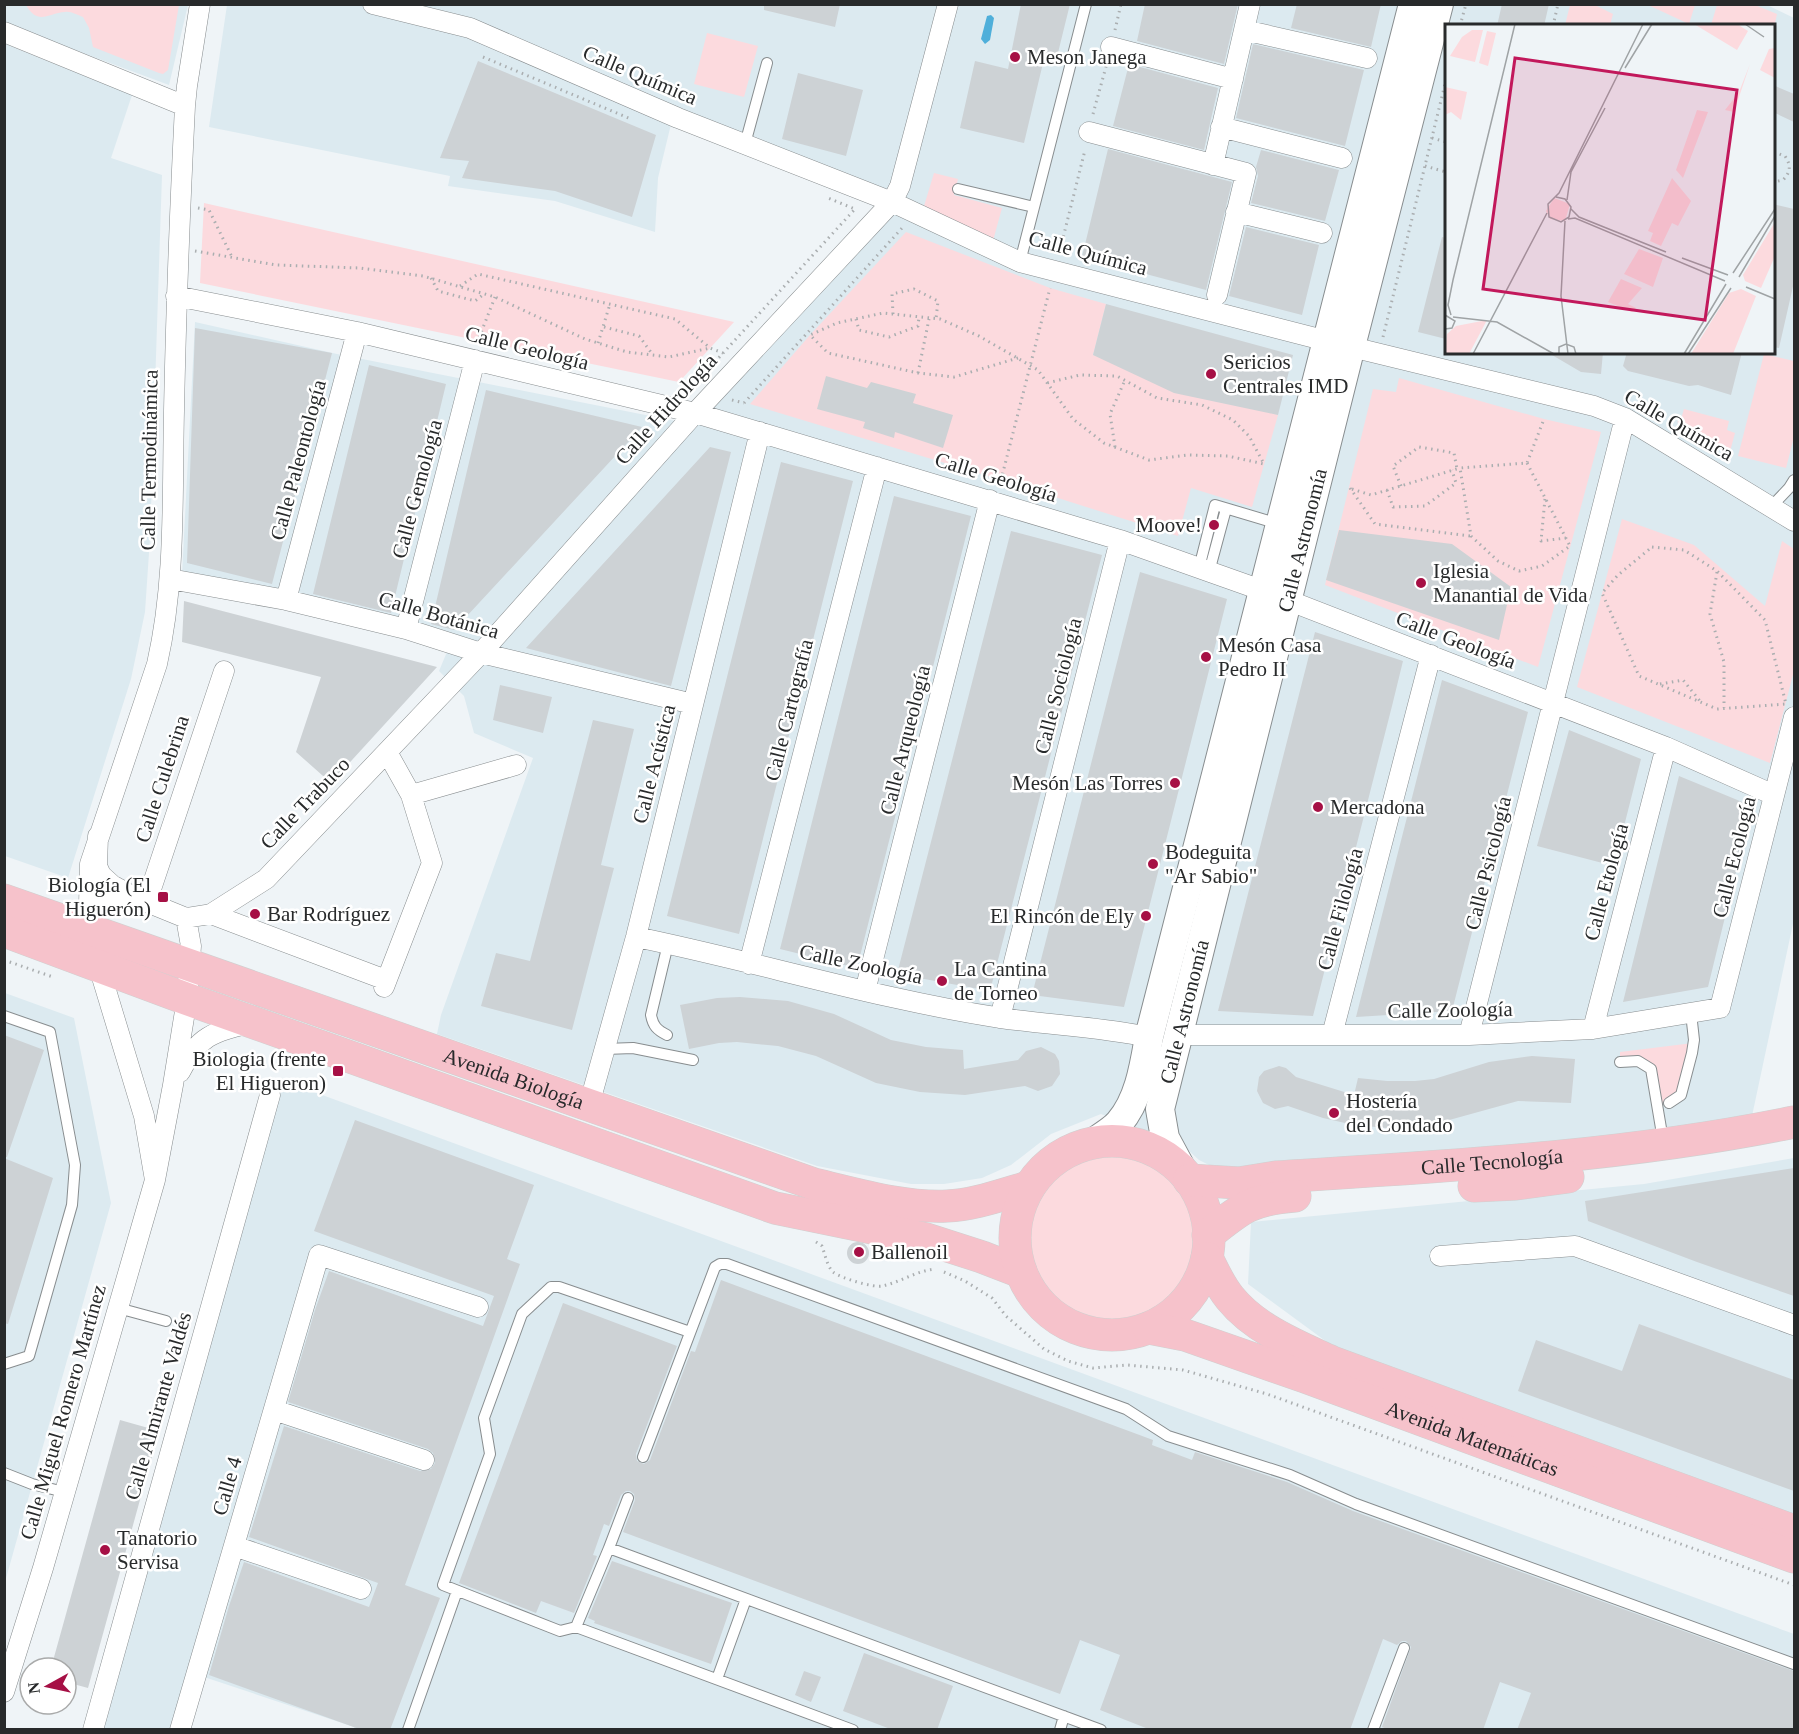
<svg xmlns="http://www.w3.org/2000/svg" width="1799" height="1734" font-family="'Times New Roman',serif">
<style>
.built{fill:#dceaf0;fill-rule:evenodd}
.green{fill:#fcdade}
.water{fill:#4fafda}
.building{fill:#cdd2d5}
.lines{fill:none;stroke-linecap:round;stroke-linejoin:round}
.lane-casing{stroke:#888d8f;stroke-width:12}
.street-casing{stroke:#888d8f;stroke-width:21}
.secondary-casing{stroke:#888d8f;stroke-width:30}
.primary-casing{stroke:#d0d0d0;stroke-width:33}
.path{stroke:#aaaeb0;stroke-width:3;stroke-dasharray:1.5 4.5;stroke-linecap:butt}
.lane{stroke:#fff;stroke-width:10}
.street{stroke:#fff;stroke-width:20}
.secondary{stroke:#fff;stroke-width:28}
.primary{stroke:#f6c2cb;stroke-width:32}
.poi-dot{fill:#a61045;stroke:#fff;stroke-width:2}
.labels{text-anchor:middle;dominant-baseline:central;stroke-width:5;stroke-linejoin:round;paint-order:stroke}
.poi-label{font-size:21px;fill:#282a2b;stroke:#fff;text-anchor:start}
.street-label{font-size:21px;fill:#282a2b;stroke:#fff}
.inset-road{fill:none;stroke:#9fa3a5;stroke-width:1.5}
.view{fill:#c2185b;fill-opacity:0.15;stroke:#c2185b;stroke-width:3}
.inset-edge{fill:none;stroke:#282a2b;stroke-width:3}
</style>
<rect width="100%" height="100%" fill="#eff4f7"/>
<!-- built -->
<path class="built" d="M1765,4L1794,18V919L1752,1116L1554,1143L1219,1170L1199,1160L1187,1149L1165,1138L1101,1114L1051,1134L1011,1165L982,1178L944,1184H911L817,1166L437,1034L441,1015L533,758L474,733L464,696L439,671L449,647L182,575L195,322L337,354L696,425L891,203L673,116L658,178L655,232L555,201L448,186L450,176L209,127L227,5ZM1446,26H1774V352H1446Z
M4,5H188L169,85L5,24Z
M5,44L132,95L111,158L162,175L150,538L145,612L131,679L68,878L5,856Z
M5,993L74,1018L111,1203L5,1582Z
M284,1081L1794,1634V1729L354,1730V1727L204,1677L190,1729L101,1730Z
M1794,1158V1517L1331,1345L1248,1284L1251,1222L1644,1184Z"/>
<!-- green -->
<path class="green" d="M26,5H179L168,70L163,74L159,73L93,47L89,28L83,17C77,15 71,11 65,12C48,13 38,26 26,5Z
M1570,5H1595L1613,14L1610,25H1565Z
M1648,5L1695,4V5L1689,24Z
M1717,5H1755L1777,14L1774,28V26L1711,25Z
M707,33L758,46L744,97L694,84Z
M934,173L958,179L954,195L1002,208L991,248L921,216Z
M204,203L734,322L679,382L200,283Z
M906,232L1050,288L1106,304L1093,355L1278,415L1252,507L1191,488L1178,536L1001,480L750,404L810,335Z
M1764,354L1794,361V437L1786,468L1738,456Z
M1399,378L1544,419L1601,432L1538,667L1325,585L1373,389L1396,392Z
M1684,409L1729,421L1727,430L1735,433L1729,455L1677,422L1681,419Z
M1622,519L1694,545L1765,606L1782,541L1794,549V671L1770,763L1577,687Z
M1693,1043L1673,1102L1657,1106L1651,1069L1620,1062V1052Z
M1015 1239a96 96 0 1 1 192 0a96 96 0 1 1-192 0Z"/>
<!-- water -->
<path class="water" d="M991,15L994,18L990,40L985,44L981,39L987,16Z"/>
<!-- building -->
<path class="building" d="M764,4H840L835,27L764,10Z
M1021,4H1070L1055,65L1043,63L1024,143L960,128L975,61L1008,69Z
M1145,4H1238L1224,64L1137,41Z
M1297,4H1381L1371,47L1291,28Z
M1502,4H1549L1544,26H1497Z
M1253,44L1364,70L1345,146L1236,118Z
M478,61L656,135L632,217L555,191L462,178L469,161L440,158Z
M1129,64L1218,88L1204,150L1113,126Z
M798,73L863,90L846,156L782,139Z
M1773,85L1794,94V122L1773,112Z
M1108,149L1232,182L1206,290L1082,257Z
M1261,150L1339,170L1325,221L1251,203L1258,176L1256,167Z
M1773,204L1794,209V282L1779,348L1773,347Z
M1246,227L1319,245L1302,315L1229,296Z
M1442,237L1446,238V339L1418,332Z
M1106,304L1293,355L1278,415L1174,393L1093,355Z
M195,328L332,353L272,584L187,563Z
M1547,352H1603L1601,374L1581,372Z
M1627,352H1742L1731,395L1698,385L1689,386L1628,371L1623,366Z
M369,365L446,384L391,613L313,594Z
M826,376L867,388L871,382L916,394L913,403L953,415L943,448L895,432L894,438L863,428L865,422L817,409Z
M486,390L642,427L454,630L431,624Z
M710,447L731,452L671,686L526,648Z
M781,462L853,481L739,934L667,916Z
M894,496L971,516L857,968L780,949Z
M1339,530L1452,544L1511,587L1499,640L1326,580Z
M1011,531L1102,555L990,991L897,974Z
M1140,572L1227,599L1124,1007L1032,995Z
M184,601L437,667L331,783L296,752L321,677L182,642Z
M1315,632L1403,661L1392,706L1313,1016L1218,1011Z
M1442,680L1528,712L1452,1011L1356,1017Z
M500,685L552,697L543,733L493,720Z
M593,720L634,729L601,865L614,868L572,1030L481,1006L496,953L530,961Z
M1569,730L1641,759L1614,866L1537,846Z
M1679,776L1752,806L1708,987L1623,1002Z
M740,997L788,1001L834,1014L891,1040L926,1047L963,1050L964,1069L1018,1060L1026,1051L1041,1047L1055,1054L1059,1061L1060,1074L1052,1086L1038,1091L1025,1086L965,1095L920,1092L876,1083L816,1056L778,1046L737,1042L719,1043L689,1049L680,1005L717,998Z
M4,1035L44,1050L7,1157H4Z
M1532,1056L1575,1059L1571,1103L1518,1101L1442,1122L1387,1128L1354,1125L1323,1118L1288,1106L1275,1109L1263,1103L1257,1091L1259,1077L1264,1071L1279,1066L1286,1068L1296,1077L1354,1095L1358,1078L1387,1081H1415L1434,1079L1489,1062Z
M355,1120L534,1185L507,1259L520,1264L405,1585L440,1598L390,1730H362L209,1675L229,1606L244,1562L369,1607L378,1583L249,1537L284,1426L420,1471L431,1469L435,1463L433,1453L428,1449L288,1402L315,1310L329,1271L483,1326L494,1296L314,1231Z
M4,1158L53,1178L8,1324L4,1323Z
M1794,1168V1296L1697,1262L1588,1221L1585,1201Z
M847 1253a11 11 0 1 1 22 0a11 11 0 1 1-22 0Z
M721,1280L1153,1440L1152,1445L1192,1460L1195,1452L1287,1482L1353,1511L1794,1671V1730H1517L1531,1693L1500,1682L1483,1730H1389L1382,1727L1411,1647L1406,1641H1402L1397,1645L1383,1639L1350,1730H1151L1100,1710L1120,1655L1080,1640L1060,1694L623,1532L635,1500L634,1494L630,1491H626L621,1495L609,1526L604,1524L593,1555L597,1556L574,1613L541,1601L536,1613L459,1583L563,1303L677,1346L636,1454L637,1461L644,1464L650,1460L691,1351L695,1352Z
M1639,1324L1794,1380V1491L1518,1391L1536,1340L1622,1371Z
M120,1420L159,1431L88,1688L66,1682V1668H51Z
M612,1561L732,1603L711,1664L594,1623L595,1621L588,1618Z
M864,1653L953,1686L937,1730H893L843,1711Z
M804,1671L821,1677L811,1702L795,1695Z"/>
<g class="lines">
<!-- lane casing -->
<g class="lane-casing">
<path id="lane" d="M745,144L767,63
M958,189L1034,207
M1020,262L1086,4
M1771,507L1789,488L1794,480
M1199,568L1215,505L1279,524
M1209,572L1226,509
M4,1016L50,1032L75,1165L72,1205L29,1356L4,1364
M667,1035C657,1030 653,1026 651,1015L668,944
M605,1049L633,1048L693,1060
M1620,1062L1638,1061L1651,1069L1663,1140
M1669,1103L1681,1095L1692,1053L1694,1040L1691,1013
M118,1308L166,1321
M643,1457L715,1267L720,1264H727L1126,1409L1168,1436L1290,1475L1356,1504L1794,1664
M4,1473L32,1484L64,1492
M628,1498L609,1548L1101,1730
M609,1548L576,1627L560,1631L443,1585L490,1454L484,1418L522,1314L551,1287H559L690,1332
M576,1627L853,1730
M717,1679L746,1599
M408,1730L457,1591
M1060,1730L1064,1716
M1373,1730L1404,1648"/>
</g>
<!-- street casing -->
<g class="street-casing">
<path id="street" d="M373,4L470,28L678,118L892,202L1020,262L1327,341L1594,406L1625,418L1794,521
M1244,30L1367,58
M4,32L185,106
M1111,47L1233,79
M1221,127L1342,158
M1089,132L1246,173L1217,295
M1213,165L1250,4
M1236,212L1322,233
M176,296L357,332L695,413L1120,540L1264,591L1666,747L1774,795
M170,579L286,600L406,629L481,653L693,704
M286,600L357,332
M406,629L475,360
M411,795L516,765
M98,836L97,866L101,875L112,885L132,896L186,918L211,914L266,879L481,653L695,413L892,202L900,186L948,4
M147,901L224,671
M89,905L132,896
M211,914L386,980
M636,937C758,962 877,999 1001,1018C1050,1025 1100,1027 1149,1037
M749,964L877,467
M384,987L432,863L411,795L387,752
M865,991L990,500
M1000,1018L1120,540
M1593,1029L1666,747
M1179,1035H1469L1593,1029L1720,1008L1794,717
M1332,1035L1431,655
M1469,1035L1625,418
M180,1072C198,1036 213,1032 250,1023
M589,1105L636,937L760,432
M155,1180L144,1116L98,964L90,930L89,905L90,864L157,664C176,581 172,495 174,411C176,309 180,207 185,106L187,86L200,4
M1440,1256L1575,1246L1794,1325
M274,1410L424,1460
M234,1546L361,1589
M4,1692L43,1568L155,1180L173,1085L187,999L191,946L186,918
M93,1730L270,1095
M180,1730L319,1255L478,1307"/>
</g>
<!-- secondary casing -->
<g class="secondary-casing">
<g id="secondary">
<path d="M1092,1143C1101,1137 1112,1131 1119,1123C1139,1100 1144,1066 1149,1037L1413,4"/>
<path id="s1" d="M1186,1177L1165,1138L1160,1109L1351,346L1439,4"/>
</g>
</g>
<!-- primary casing -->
<g class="primary-casing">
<g id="primary">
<path id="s2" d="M4,900L814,1184C857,1194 902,1208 947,1206C975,1205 1003,1194 1029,1187"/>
<path d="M4,931L187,999L775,1208L926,1239L982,1257L1021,1272"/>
<circle cx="1112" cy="1238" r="97"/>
<path id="s3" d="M1189,1180L1239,1183L1276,1177C1450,1166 1624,1157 1794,1122"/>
<path d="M1474,1186L1516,1184L1568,1177"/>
<path d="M1208,1235C1241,1208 1252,1199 1295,1196"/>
<path d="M1207,1258C1214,1272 1220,1286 1230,1298C1255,1329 1297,1346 1332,1362L1794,1531"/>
<path id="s4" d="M1149,1328L1185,1335L1305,1377L1794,1557"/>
</g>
</g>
<!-- path -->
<path class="path" d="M1460,26L1466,4
M1553,26L1558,4
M1115,30L1121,4
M483,57L631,119
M1093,114L1107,63
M1432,138L1446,142
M1774,152L1785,156C1791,165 1791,172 1783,180L1774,182
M1425,166L1446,172
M198,208L209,210L232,257
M195,251L276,265L360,268L423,276L495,297L585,339L627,352L669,357L710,348
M1059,254L1085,150
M431,278L438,291L475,301L484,294
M460,286L478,274L675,319L710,348L723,353
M893,314L892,294L914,289L938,301L936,319
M856,319L859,330L889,337L918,326L919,317
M604,327L639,336L653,355
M1383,337L1446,80
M477,343L495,297
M598,343L610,304
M1018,358L954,377L918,373L828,353L810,335L837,323L883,313L940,319L979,336L1038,370L1073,419L1104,443L1149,460L1188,455L1228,456L1264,464L1249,436L1233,420L1202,405L1157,398L1117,376L1080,375L1047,383
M918,373L929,319
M694,388L692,387L855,209L828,198
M732,400L744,403
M744,403L903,227
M1115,447L1110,414L1125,380
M1527,463L1570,546L1542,566L1519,571L1498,561L1471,536L1460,468L1527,463L1544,419
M1001,480L1050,288
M1401,486L1393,466L1419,447L1454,453L1457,469
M1350,488L1375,524L1470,536
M1352,489L1371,495L1460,468
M1387,490L1393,507L1425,506L1456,483L1452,470
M1545,499L1541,541L1566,538
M1652,547L1684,550L1717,571L1765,620L1786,704L1717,709L1639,676L1602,593L1618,575Z
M1717,572L1710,614L1724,662V708
M1660,684L1683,680L1700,701
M4,960L53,977
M816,1242L822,1246C825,1254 827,1266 833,1272C840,1278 874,1288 882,1286C901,1282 916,1271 935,1269
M944,1272L965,1281L992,1298L1006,1316L1044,1349L1068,1361L1093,1368L1127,1365L1183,1370L1267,1394L1794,1585"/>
<!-- lane -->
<use href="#lane" class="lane"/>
<!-- street -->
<use href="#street" class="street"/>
<!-- secondary -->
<use href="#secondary" class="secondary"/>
<!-- primary -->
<use href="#primary" class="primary"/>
</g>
<!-- markers -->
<g class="poi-dot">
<circle cx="1015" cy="57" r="6"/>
<circle cx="1211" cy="374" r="6"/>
<circle cx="1214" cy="525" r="6"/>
<circle cx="1421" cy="583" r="6"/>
<circle cx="1206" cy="657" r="6"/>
<circle cx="1175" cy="783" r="6"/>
<circle cx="1318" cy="807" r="6"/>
<circle cx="1153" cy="864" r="6"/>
<rect x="157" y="891" width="12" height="12" rx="3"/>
<circle cx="255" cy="914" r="6"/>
<circle cx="1146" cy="916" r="6"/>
<circle cx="942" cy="981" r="6"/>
<rect x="332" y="1065" width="12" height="12" rx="3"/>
<circle cx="1334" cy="1113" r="6"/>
<circle cx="859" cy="1252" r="6"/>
<circle cx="105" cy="1550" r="6"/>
</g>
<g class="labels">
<!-- poi labels -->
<g class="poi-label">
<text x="1027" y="57">Meson Janega</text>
<text x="1223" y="362">Sericios<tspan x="1223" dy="24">Centrales IMD</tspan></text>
<text x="1202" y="525" text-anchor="end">Moove!</text>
<text x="1433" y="571">Iglesia<tspan x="1433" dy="24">Manantial de Vida</tspan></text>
<text x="1218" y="645">Mesón Casa<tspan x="1218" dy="24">Pedro II</tspan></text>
<text x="1163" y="783" text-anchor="end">Mesón Las Torres</text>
<text x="1330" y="807">Mercadona</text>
<text x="1165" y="852">Bodeguita<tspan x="1165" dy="24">"Ar Sabio"</tspan></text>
<text x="151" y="885" text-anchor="end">Biología (El<tspan x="151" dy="24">Higuerón)</tspan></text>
<text x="267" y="914">Bar Rodríguez</text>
<text x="1134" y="916" text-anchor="end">El Rincón de Ely</text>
<text x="954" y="969">La Cantina<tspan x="954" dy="24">de Torneo</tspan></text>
<text x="326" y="1059" text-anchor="end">Biologia (frente<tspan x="326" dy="24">El Higueron)</tspan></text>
<text x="1346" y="1101">Hostería<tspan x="1346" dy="24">del Condado</tspan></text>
<text x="871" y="1252">Ballenoil</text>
<text x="117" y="1538">Tanatorio<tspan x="117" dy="24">Servisa</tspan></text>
</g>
<!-- street labels -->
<g class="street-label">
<text transform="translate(640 75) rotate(23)">Calle Química</text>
<text transform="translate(1088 253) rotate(15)">Calle Química</text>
<text transform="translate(527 348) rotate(14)">Calle Geología</text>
<text transform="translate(666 409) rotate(-48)">Calle Hidrología</text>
<text transform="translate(1679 425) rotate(30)">Calle Química</text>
<text transform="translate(149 460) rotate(-89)">Calle Termodinámica</text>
<text transform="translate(298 460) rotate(-75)">Calle Paleontología</text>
<text transform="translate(996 477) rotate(17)">Calle Geología</text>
<text transform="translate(417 489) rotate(-75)">Calle Gemología</text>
<text stroke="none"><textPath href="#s1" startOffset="660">Calle Astronomía</textPath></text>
<text transform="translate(439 615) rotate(16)">Calle Botánica</text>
<text transform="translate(1456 640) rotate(21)">Calle Geología</text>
<text transform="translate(1058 686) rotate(-76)">Calle Sociología</text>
<text transform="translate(789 710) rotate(-76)">Calle Cartografía</text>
<text transform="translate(905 740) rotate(-76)">Calle Arqueología</text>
<text transform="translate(654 764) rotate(-76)">Calle Acústica</text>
<text transform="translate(162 779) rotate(-72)">Calle Culebrina</text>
<text transform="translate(305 803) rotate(-46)">Calle Trabuco</text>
<text transform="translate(1734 857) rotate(-76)">Calle Ecología</text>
<text transform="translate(1488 863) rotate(-76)">Calle Psicología</text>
<text transform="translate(1606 882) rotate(-75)">Calle Etología</text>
<text transform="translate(1340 909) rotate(-75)">Calle Filología</text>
<text transform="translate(861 964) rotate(12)">Calle Zoología</text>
<text transform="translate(1450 1010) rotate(-1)">Calle Zoología</text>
<text stroke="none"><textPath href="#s1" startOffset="174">Calle Astronomía</textPath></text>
<text stroke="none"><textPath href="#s2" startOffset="540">Avenida Biología</textPath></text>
<text stroke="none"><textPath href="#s3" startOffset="304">Calle Tecnología</textPath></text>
<text transform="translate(158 1406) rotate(-74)">Calle Almirante Valdés</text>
<text transform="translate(63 1412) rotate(-74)">Calle Miguel Romero Martínez</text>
<text stroke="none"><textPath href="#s4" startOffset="342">Avenida Matemáticas</textPath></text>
<text transform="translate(227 1486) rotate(-74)">Calle 4</text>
</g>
</g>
<!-- overview -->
<g transform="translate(1445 24)">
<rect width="330" height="330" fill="#eff4f7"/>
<path d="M292,0L303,7L292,26L249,0ZM27,6H38L30,38L5,32L17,13ZM42,7L51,9L43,42L34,39ZM330,24V54L315,46L324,25ZM305,40L289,88L280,86L294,68ZM0,63L22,68L16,96L6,88L0,91ZM252,86L263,88L238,154L231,146ZM227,154L246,177L233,202L227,199L216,222L205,217L208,209L203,207ZM109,174L125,180L120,197L105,195L101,187ZM330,198V232L316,264L300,257L298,251ZM194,225L218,234L208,263L179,250ZM176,255L197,264L183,280L191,284L187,288L163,278ZM296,265L311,272L288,330H246L284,269ZM42,296L24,330H0L2,310L11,302Z" fill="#fcdade"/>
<path class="inset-road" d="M300,0L319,13M180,44L207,0M111,173L120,175L126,183L124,193L116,198L104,193L103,180L114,169L198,0M122,176L126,148L160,84M126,185L134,193L221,228M123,195L130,194L280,257M120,197L116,272L123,330M237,234L283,251M288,249L330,185M294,253L330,192M301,263L330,275M0,291L10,297L7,304L0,305M6,291L3,281L8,256L70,0M8,293L52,298L109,330M28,330L102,189M114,330V323L121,320L129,323L131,330M239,330L281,260M243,330L286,264"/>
<path class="view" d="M70,34L292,66L260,296L38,265Z"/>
<rect width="330" height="330" class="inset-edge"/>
</g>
<!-- border -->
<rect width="1799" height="1734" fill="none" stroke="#282a2b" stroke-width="12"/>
<!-- north arrow -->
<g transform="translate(48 1686) rotate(262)"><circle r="28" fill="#ffffff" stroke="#a9aaaa" stroke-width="1.5"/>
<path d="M0-4.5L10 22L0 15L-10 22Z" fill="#a61045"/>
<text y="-9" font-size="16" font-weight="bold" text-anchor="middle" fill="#282a2b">N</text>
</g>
</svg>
